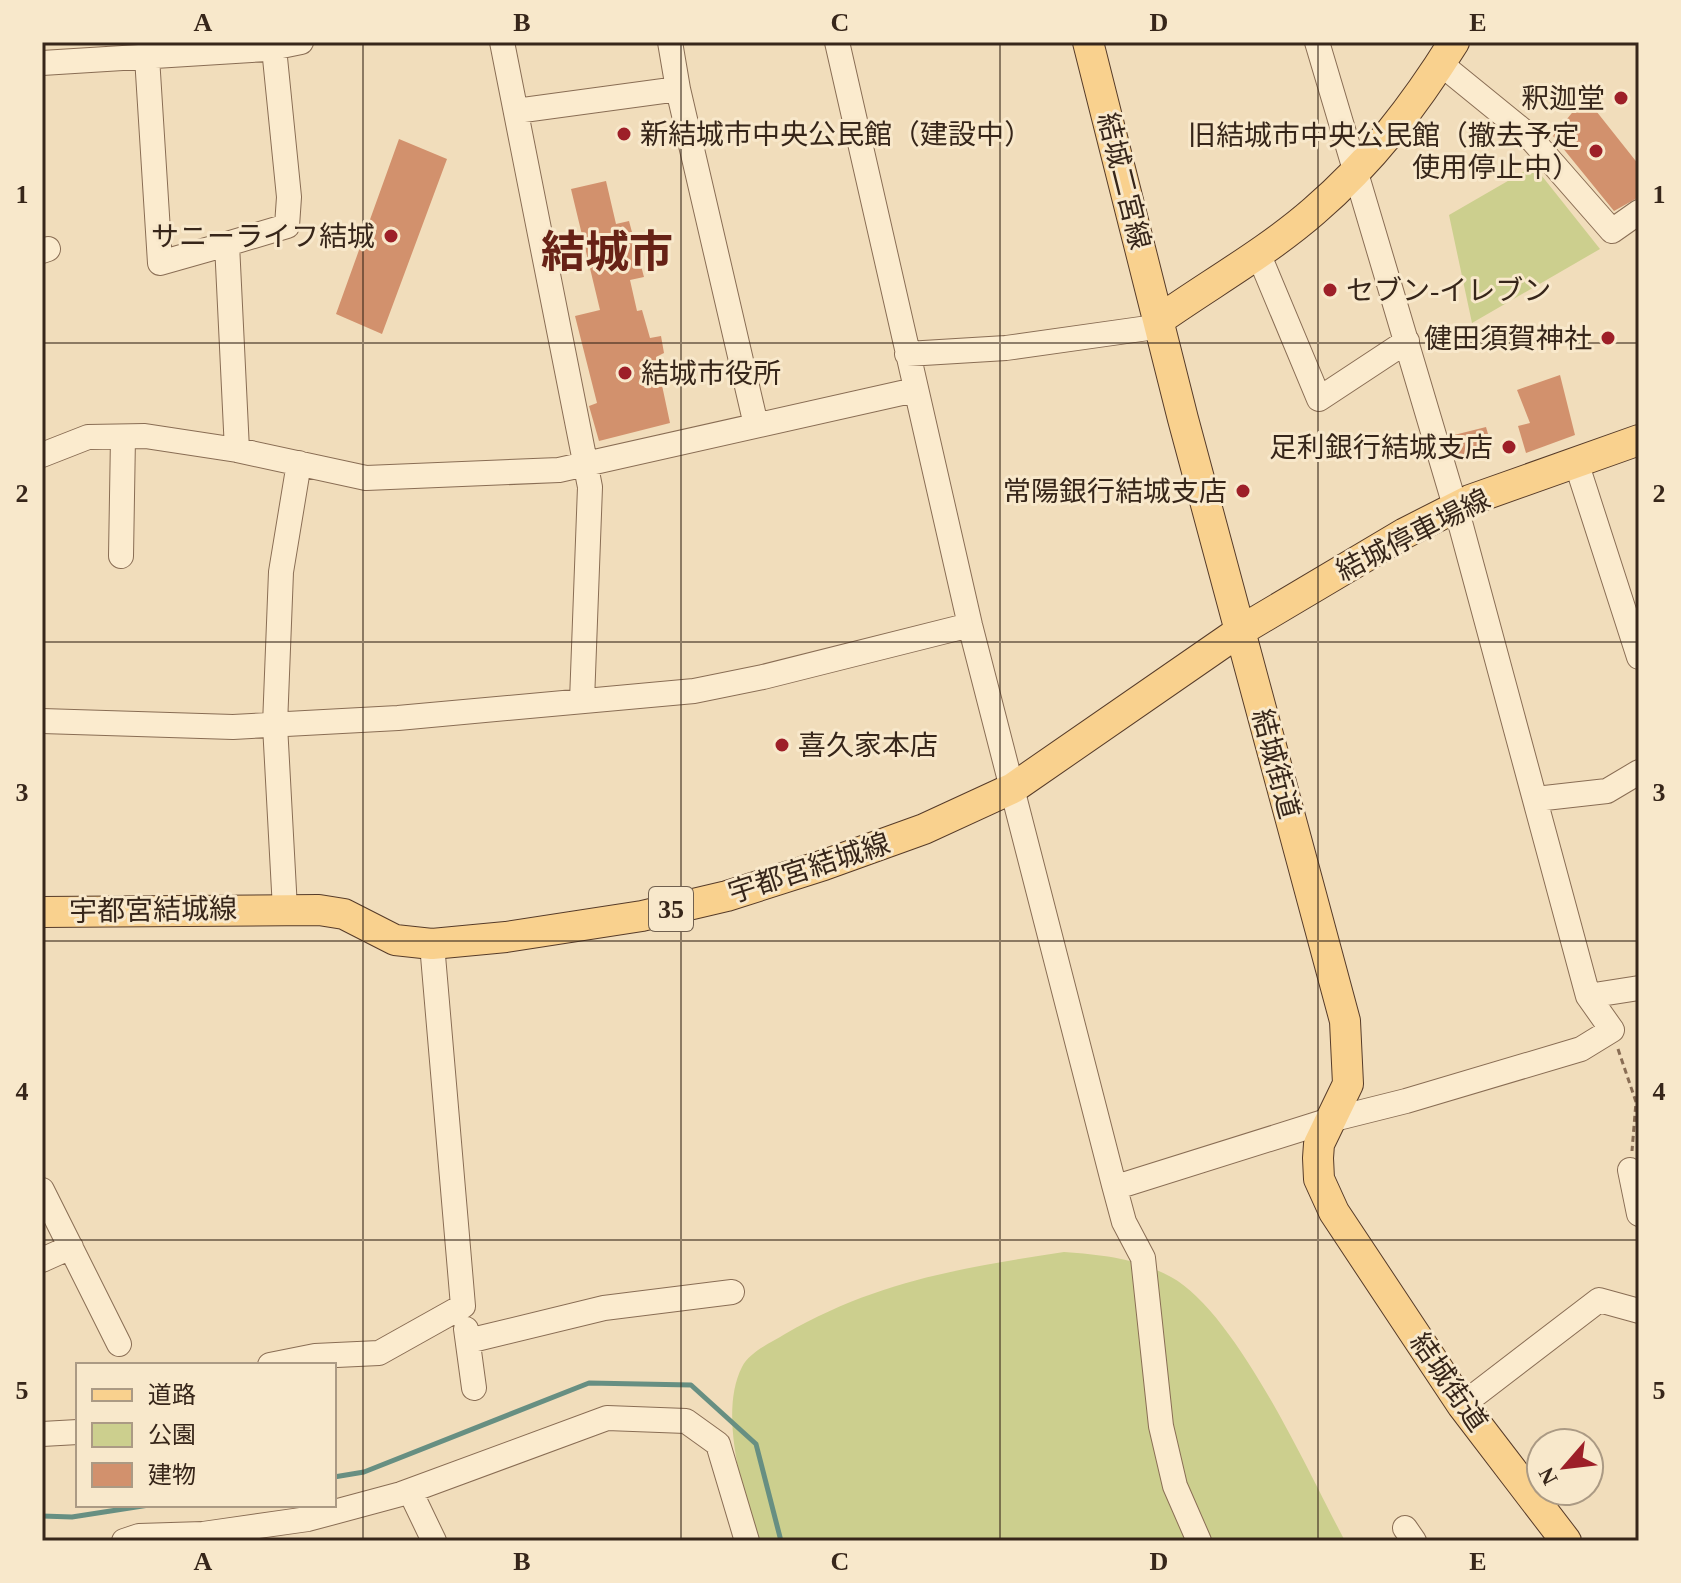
<svg xmlns="http://www.w3.org/2000/svg" width="1681" height="1583" font-family="'Times New Roman','Noto Sans JP',serif">
<style>
.green{fill:#cccf8e}
.lines{fill:none;stroke-linecap:round;stroke-linejoin:round}
.stream{stroke:#678f82;stroke-width:5}
.building{fill:#d2916d}
.minor-casing{stroke:#896d54;stroke-width:26}
.major-casing{stroke:#563b29;stroke-width:32}
.path{stroke:#896d54;stroke-width:3;stroke-dasharray:6 4;stroke-linecap:butt}
.minor{stroke:#fbebce;stroke-width:24}
.major{stroke:#f9d18e;stroke-width:30}
.grid{fill:none;stroke:#37261a;stroke-width:2;stroke-opacity:0.55}
.poi-dot{fill:#9d1f28;stroke:#f8e8cb;stroke-width:3}
.labels{text-anchor:middle;dominant-baseline:central;stroke-width:6;stroke-linejoin:round;paint-order:stroke}
.shield{fill:#f8e8cb;stroke:#71604f;stroke-width:2}
.shield-label{font-size:26px;font-weight:bold;fill:#37261a}
.poi-label{font-size:28px;fill:#37261a;stroke:#f8e8cb;text-anchor:end}
.street-label{font-size:28px;fill:#37261a;stroke:#f8e8cb}
.town-label{font-size:44px;font-weight:bold;fill:#672216;stroke:#f8e8cb}
.neatline{fill:none;stroke:#37261a;stroke-width:3}
.grid-label{font-size:26px;text-anchor:middle;font-weight:bold;fill:#37261a}
</style>
<rect width="100%" height="100%" fill="#f1ddbb"/>
<!-- green -->
<path class="green" d="M1534,166L1600,249L1472,323L1449,215Z
M1064,1252C1103,1255 1136,1258 1171,1277C1237,1313 1308,1472 1345,1541H756C744,1493 718,1414 742,1367C750,1351 771,1343 785,1334C877,1281 961,1268 1064,1252Z"/>
<g class="lines">
<!-- stream -->
<path class="stream" d="M334,1477L364,1472L589,1383L691,1385L756,1444L781,1541
M42,1516L72,1517L149,1505"/>
</g>
<!-- building -->
<path class="building" d="M1585,97L1639,165V197L1614,211L1553,136Z
M399,139L447,159L382,334L336,314Z
M606,181L616,224L629,221L644,277L630,280L637,311L642,310L650,338L661,336L664,353L656,357L670,423L599,441L589,406L597,403L575,316L600,310L571,189Z
M1560,375L1575,435L1526,453L1518,426L1530,423L1517,390Z
M1486,427L1492,448L1456,457L1450,436Z"/>
<g class="lines">
<!-- minor casing -->
<g class="minor-casing">
<path id="minor" d="M502,42L590,487L582,701
M670,42L678,89L756,425
M837,42L970,625L1114,1185L1124,1222L1143,1258L1161,1426L1175,1486L1199,1541
M147,57L160,263L227,244
M42,63L267,49L301,42
M1441,64L1527,134L1612,231L1639,212
M516,111L678,89
M42,251L48,249
M1258,253L1319,399L1407,341
M907,354L1006,348L1148,328L1159,320
M237,450L227,244L287,226L289,197L274,48
M42,455L88,437L145,436L237,450L366,478L559,470L915,390
M1577,465L1639,657
M121,556L123,437
M42,721L233,727L398,718L694,691L763,677L970,625
M1536,799L1607,791L1639,772
M285,909L275,725L281,572L299,463
M1588,996L1639,988
M1630,1170L1639,1214
M1114,1185H1123L1330,1120L1406,1101L1581,1049L1612,1030L1588,996L1461,526L1317,42
M42,1190L119,1344
M42,1260L71,1247
M466,1329L474,1388
M468,1341L604,1308L732,1292
M270,1365L315,1356L379,1353L463,1306L432,944
M1462,1405L1599,1300L1639,1311
M42,1434L78,1432
M410,1491L434,1541
M1405,1528L1414,1541
M124,1541L139,1536L203,1534L308,1519L401,1494L607,1418L686,1421L718,1444L747,1541"/>
</g>
<!-- major casing -->
<g class="major-casing">
<path id="major" d="M1088,42L1183,419L1345,1021L1348,1084L1319,1144L1318,1158L1319,1179L1334,1212L1462,1405L1566,1541
M1159,320C1210,284 1267,252 1314,211C1371,162 1414,106 1454,42
M42,912L319,910L344,914L395,940L432,944L506,937L642,916L727,896L824,865L924,829L1013,788L1240,631L1405,533L1470,500L1639,440"/>
</g>
<!-- path -->
<path class="path" d="M1618,1049L1636,1102L1632,1151"/>
<!-- minor -->
<use href="#minor" class="minor"/>
<!-- major -->
<use href="#major" class="major"/>
</g>
<!-- grid -->
<path class="grid" d="M363,42V1541M681,42V1541M1000,42V1541M1318,42V1541M42,343H1639M42,642H1639M42,941H1639M42,1240H1639"/>
<!-- markers -->
<g class="poi-dot">
<circle cx="1621" cy="98" r="8"/>
<circle cx="624" cy="134" r="8"/>
<circle cx="1596" cy="151" r="8"/>
<circle cx="391" cy="236" r="8"/>
<circle cx="1330" cy="290" r="8"/>
<circle cx="1608" cy="338" r="8"/>
<circle cx="625" cy="373" r="8"/>
<circle cx="1509" cy="447" r="8"/>
<circle cx="1243" cy="491" r="8"/>
<circle cx="782" cy="745" r="8"/>
</g>
<g class="labels">
<!-- shield labels -->
<rect class="shield" x="649" y="887" width="44" height="44" rx="6"/>
<g class="shield-label">
<text x="671" y="909">35</text>
</g>
<!-- poi labels -->
<g class="poi-label">
<text x="1605" y="98">釈迦堂</text>
<text x="640" y="134" text-anchor="start">新結城市中央公民館（建設中）</text>
<text x="1580" y="135">旧結城市中央公民館（撤去予定<tspan x="1580" dy="32">使用停止中）</tspan></text>
<text x="375" y="236">サニーライフ結城</text>
<text x="1346" y="290" text-anchor="start">セブン-イレブン</text>
<text x="1592" y="338">健田須賀神社</text>
<text x="641" y="373" text-anchor="start">結城市役所</text>
<text x="1493" y="447">足利銀行結城支店</text>
<text x="1227" y="491">常陽銀行結城支店</text>
<text x="798" y="745" text-anchor="start">喜久家本店</text>
</g>
<!-- street labels -->
<g class="street-label">
<text transform="translate(1124 181) rotate(76)">結城二宮線</text>
<text transform="translate(1413 535) rotate(-27)">結城停車場線</text>
<text transform="translate(1276 764) rotate(75)">結城街道</text>
<text transform="translate(809 868) rotate(-18)">宇都宮結城線</text>
<text transform="translate(153 910) rotate(-1)">宇都宮結城線</text>
<text transform="translate(1449 1382) rotate(55)">結城街道</text>
</g>
<!-- town labels -->
<g class="town-label">
<text x="607" y="252">結城市</text>
</g>
</g>
<!-- border -->
<rect width="1681" height="1583" fill="none" stroke="#f8e8cb" stroke-width="88"/>
<!-- legend -->
<rect x="76" y="1363" width="260" height="144" fill="#f8e8cb" stroke="#ab9a84" stroke-width="2"/>
<rect x="92" y="1389" width="40" height="12" fill="#f9d18e" stroke="#ab9a84" stroke-width="2"/>
<text x="148" y="1403" font-size="24" fill="#37261a">道路</text>
<rect x="92" y="1423" width="40" height="24" fill="#cccf8e" stroke="#ab9a84" stroke-width="2"/>
<text x="148" y="1443" font-size="24" fill="#37261a">公園</text>
<rect x="92" y="1463" width="40" height="24" fill="#d2916d" stroke="#ab9a84" stroke-width="2"/>
<text x="148" y="1483" font-size="24" fill="#37261a">建物</text>
<!-- north arrow -->
<g transform="translate(1565 1467) rotate(242)"><circle r="38" fill="#f8e8cb" stroke="#ab9a84" stroke-width="2"/>
<path d="M0-6L14 30L0 20L-14 30Z" fill="#9d1f28"/>
<text y="-12" font-size="22" font-weight="bold" text-anchor="middle" fill="#37261a">N</text>
</g>
<rect x="44" y="44" width="1593" height="1495" class="neatline"/>
<g class="grid-label">
<text x="203" y="31">A</text>
<text x="522" y="31">B</text>
<text x="840" y="31">C</text>
<text x="1159" y="31">D</text>
<text x="1478" y="31">E</text>
<text x="22" y="203">1</text>
<text x="1659" y="203">1</text>
<text x="22" y="502">2</text>
<text x="1659" y="502">2</text>
<text x="22" y="801">3</text>
<text x="1659" y="801">3</text>
<text x="22" y="1100">4</text>
<text x="1659" y="1100">4</text>
<text x="22" y="1399">5</text>
<text x="1659" y="1399">5</text>
<text x="203" y="1570">A</text>
<text x="522" y="1570">B</text>
<text x="840" y="1570">C</text>
<text x="1159" y="1570">D</text>
<text x="1478" y="1570">E</text>
</g>
</svg>
